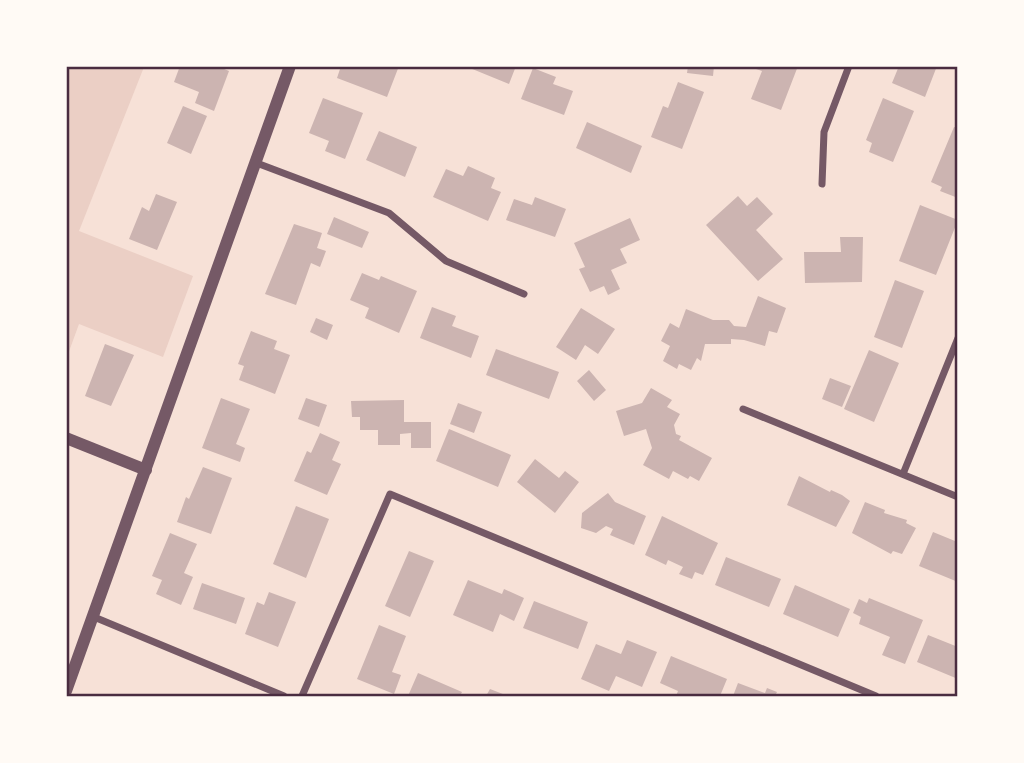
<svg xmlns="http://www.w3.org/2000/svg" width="1024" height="763" font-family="'PT Sans Narrow',sans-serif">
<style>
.green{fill:#ebcfc5}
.building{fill:#ccb4b1}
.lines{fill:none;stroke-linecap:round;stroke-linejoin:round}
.minor{stroke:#755966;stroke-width:7}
.tertiary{stroke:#755966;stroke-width:12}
.neatline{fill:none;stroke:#4a2c40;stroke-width:2.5}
</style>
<rect width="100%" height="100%" fill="#f7e1d7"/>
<!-- green -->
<path class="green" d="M67,66L144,67L79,231L193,276L163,357L79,324L67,357Z"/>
<!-- building -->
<path class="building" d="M180,66H217L229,71L214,111L195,103L199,92L174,82Z
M341,66L364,68L399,66L387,97L337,78Z
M465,66H516L509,84Z
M688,66H714L713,76L687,73Z
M757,66H798L781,110L751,99L762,71L756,69Z
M899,66H937L925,97L892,83Z
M533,68L556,77L553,84L573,91L564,115L521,99Z
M678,82L704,92L682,149L651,137L663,106L668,108Z
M323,98L363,113L345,159L325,151L329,141L309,133Z
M883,98L914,111L893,162L869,152L872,143L866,140Z
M183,106L207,116L191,154L167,143Z
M587,122L642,146L631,173L576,148Z
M954,127L958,128V198L940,191L942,187L931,182Z
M379,131L417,147L405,177L366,160Z
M468,166L495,178L491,188L501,192L488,221L433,197L446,169L463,176Z
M156,194L177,202L157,250L129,239L142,207L149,211Z
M738,196L747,206L757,197L773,214L756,230L783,259L758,281L706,225Z
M535,197L566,209L555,237L506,220L514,199L532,205Z
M920,205L958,220L936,275L899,261Z
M334,217L369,232L362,248L327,234Z
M630,218L640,240L620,249L627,263L611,270L620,289L608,295L604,286L590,292L579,269L585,267L574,243Z
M294,224L322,233L317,248L326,251L320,267L311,263L296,305L265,294Z
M840,237H863L862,282L805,283L804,252H841Z
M362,273L379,280L381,276L417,291L399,333L365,318L369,308L350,300Z
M895,280L924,291L902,348L874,337Z
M758,296L786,308L777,333L769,331L765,346L744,340L731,339V344H705L701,361L697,358L691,370L679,364L677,369L663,361L670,346L661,341L670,323L679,328L686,309L713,320H729L734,326L746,327Z
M432,307L456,316L452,326L479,336L471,358L420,338Z
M581,308L615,329L598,354L585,345L576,360L556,347Z
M316,318L333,325L327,340L310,332Z
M251,331L277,341L274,349L290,355L275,394L239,380L244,366L238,364Z
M105,344L134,355L111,406L85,396Z
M496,349L559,372L549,399L486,375Z
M869,350L899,363L874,422L844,409Z
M589,370L606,390L594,401L577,381Z
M830,378L851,386L842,407L822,399Z
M651,388L672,400L667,407L680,414L674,425L676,434L681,436L679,440L712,458L699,481L690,476L688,479L673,471L669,479L643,465L652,448L646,429L624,436L616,411L642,403Z
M221,398L250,409L236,444L245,448L240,462L202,448Z
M306,398L327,405L319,427L298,419Z
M404,400V422H431V448H411V433L400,434V445H378V430H360V417H352L351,401Z
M458,403L482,412L474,433L450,424Z
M449,429L511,455L498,487L436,461Z
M320,433L340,442L332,460L341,464L327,495L294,481L307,451L311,453Z
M535,459L559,478L565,471L579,482L555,513L517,482Z
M203,467L232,478L211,534L177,522L186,497L189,499Z
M799,476L830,492L831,490L842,495L850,501L836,527L787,505Z
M608,493L615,502L646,516L634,545L610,535L613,529L606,526L596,533L581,528L582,513Z
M865,502L885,510L884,513L907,520L906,523L916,528L902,554L893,551L891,554L852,533Z
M296,506L329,519L306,578L273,564Z
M662,516L718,543L703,575L695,572L692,579L679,574L683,567L668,560L666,565L645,555Z
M933,532L955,541L958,582L919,566Z
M170,533L197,544L184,573L193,577L181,605L156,594L162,580L152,576Z
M409,551L434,561L410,617L385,606Z
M726,557L781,579L769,607L715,585Z
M468,580L502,594L504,589L524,598L514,621L500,614L493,632L453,615Z
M202,583L245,598L236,624L193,609Z
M795,585L850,609L838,637L783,614Z
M269,592L296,602L278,647L245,634L257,602L264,605Z
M869,598L923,620L905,664L882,655L890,637L859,624L861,617L853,613L859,599L867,603Z
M534,601L588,622L578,649L523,628Z
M379,625L406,636L392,672L401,675L394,694L357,679Z
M928,635L958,647V679L917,662Z
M627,640L657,652L642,687L616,676L609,691L581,679L596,644L621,654Z
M671,656L727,679L720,696H676L678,691L660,683Z
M418,673L462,692L460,696H408Z
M738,683L765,693L767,688L777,692L775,696H733Z
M490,689L508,696H486Z"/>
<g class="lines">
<!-- minor -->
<path class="minor" d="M254,162L389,213L446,261L524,294
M822,184L824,132L849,66
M743,409L958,497
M903,474L958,338
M94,617L284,696
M302,696L390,494L876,696"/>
<!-- tertiary -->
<path class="tertiary" d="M66,438L146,470
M66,691L290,66"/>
</g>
<!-- border -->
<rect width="1024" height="763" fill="none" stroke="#fffaf5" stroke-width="136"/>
<rect x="68" y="68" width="888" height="627" class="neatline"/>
</svg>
